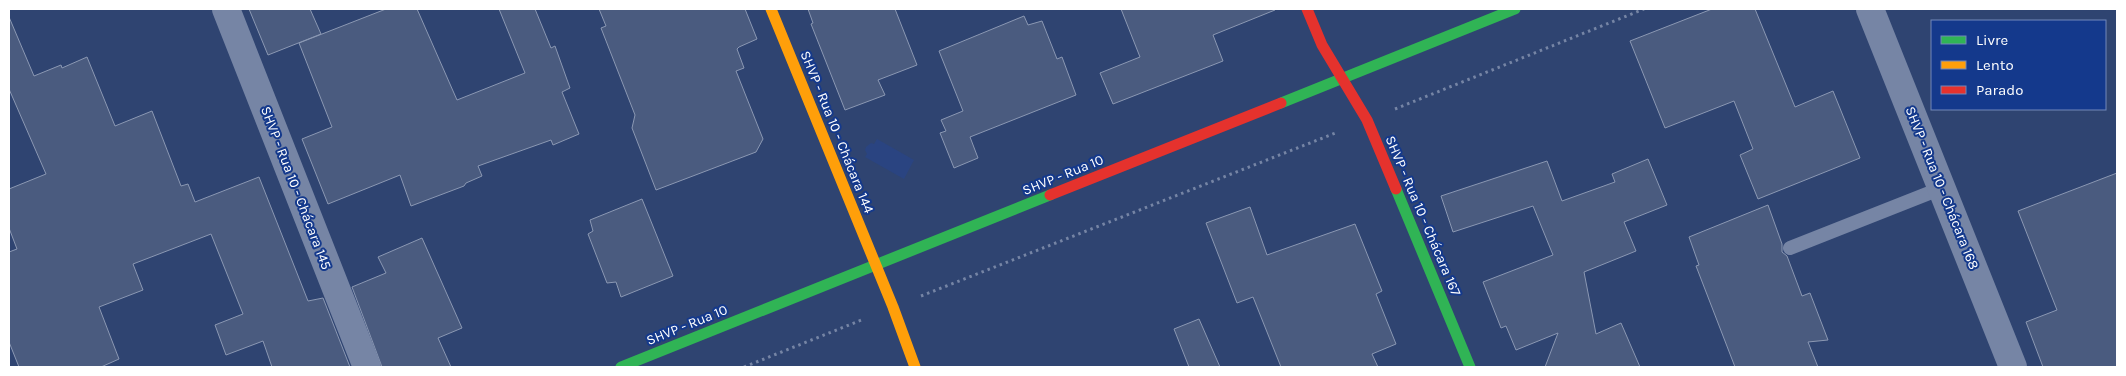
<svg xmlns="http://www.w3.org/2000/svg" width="2126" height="376" font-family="Karla,sans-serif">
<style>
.water{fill:#2a4481}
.building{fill:#4a5b7f;stroke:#8b98b3}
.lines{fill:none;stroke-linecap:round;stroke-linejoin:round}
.path{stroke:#7685a5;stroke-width:3;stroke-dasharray:2.5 4;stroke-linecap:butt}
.lane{stroke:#7685a5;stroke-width:14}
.street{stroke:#7685a5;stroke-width:28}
.fast{stroke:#30b455;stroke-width:11}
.slow{stroke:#ff9f0a;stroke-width:11}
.jam{stroke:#e5322d;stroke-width:11}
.labels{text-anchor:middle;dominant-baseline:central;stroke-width:4;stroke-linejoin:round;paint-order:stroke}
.street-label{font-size:14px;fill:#fff;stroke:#14398c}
</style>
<rect width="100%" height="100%" fill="#2f4471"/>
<!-- water -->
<path class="water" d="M877,139L914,160L904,179L865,157L867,154L865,150L866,147L871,143L874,144Z"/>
<!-- building -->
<path class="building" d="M249,9H310L321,34L268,55Z
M386,9H417L457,100L525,73L499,9H535L551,48L555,46L570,88L562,92L579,134L553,145L551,140L478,166L482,176L466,183L464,186L411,206L400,175L328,204L302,139L332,127L299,43Z
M599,9H745L757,39L739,47L737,49L744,68L736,71L763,139L756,152L656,190L632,128L635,115L601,28L606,26Z
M808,9H895L917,65L878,80L885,95L845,110L811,24L813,23Z
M1121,9H1275V10L1213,35L1223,61L1113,104L1100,73L1140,57Z
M1712,9H1755L1795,107L1833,91L1860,158L1758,199L1740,155L1753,149L1734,101L1665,128L1630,41Z
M1024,16L1028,25L1042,21L1057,59L1062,57L1076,95L970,137L978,158L954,168L940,133L946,131L941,120L963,111L939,51Z
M9,17L34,76L61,65L62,68L87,57L115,126L152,111L181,186L188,184L195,202L259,177L308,301L323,298L350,367H272L263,341L226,355L215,325L243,314L211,234L133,264L143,290L99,307L119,359L101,367H19L9,342V252L17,249L9,228V189L46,174L9,89Z
M1648,159L1667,205L1624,222L1636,251L1584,272L1596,334L1621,323L1640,367H1545L1558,333L1516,350L1506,326L1501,328L1483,282L1553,255L1533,206L1453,232L1441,196L1547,161L1562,201L1615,182L1612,174Z
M2117,173V367H2043L2026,322L2057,310L2018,211Z
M642,199L673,276L621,297L616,282L607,283L588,234L593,231L590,220Z
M1768,205L1782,244V252L1787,256L1802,296L1810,293L1828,340L1808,342L1818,367H1735L1696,266L1699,265L1689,237Z
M1250,207L1267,255L1355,224L1382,291L1376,294L1396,344L1372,354L1378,367H1281L1253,297L1237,303L1206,223Z
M422,238L462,328L438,338L451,367H382L352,287L386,273L378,257Z
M1199,319L1220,367H1189L1174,329Z"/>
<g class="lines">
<!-- path -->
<path class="path" d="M1395,109L1644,9
M921,296L1338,132
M744,367L864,319"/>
<!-- lane -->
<path class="lane" d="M1790,248L1942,188"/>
<!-- street -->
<path class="street" d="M226,9L367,367
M1870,9L2013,367"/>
<!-- fast -->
<path class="fast" d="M1281,103L1515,9
M1396,189L1470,367
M621,367L1050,195"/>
<!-- slow -->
<path class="slow" d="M771,9L893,307L915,367"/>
<!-- jam -->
<path class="jam" d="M1307,9L1322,45L1367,120L1396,189
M1050,195L1281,103"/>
</g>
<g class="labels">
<!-- street labels -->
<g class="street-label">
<text transform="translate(837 132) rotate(68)">SHVP - Rua 10 - Chácara 144</text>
<text transform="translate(1063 175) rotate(-22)">SHVP - Rua 10</text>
<text transform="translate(296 188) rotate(69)">SHVP - Rua 10 - Chácara 145</text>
<text transform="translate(1942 188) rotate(68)">SHVP - Rua 10 - Chácara 168</text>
<text transform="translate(1423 216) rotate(67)">SHVP - Rua 10 - Chácara 167</text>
<text transform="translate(687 325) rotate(-22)">SHVP - Rua 10</text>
</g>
</g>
<!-- border -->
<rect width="2126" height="376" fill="none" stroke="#ffffff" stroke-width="20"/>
<!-- legend -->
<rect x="1931" y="20" width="175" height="90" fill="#14398c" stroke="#7288ba"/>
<rect x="1941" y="36" width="25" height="8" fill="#30b455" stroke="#7288ba"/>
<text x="1976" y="45" font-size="15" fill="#ffffff">Livre</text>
<rect x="1941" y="61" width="25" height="8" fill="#ff9f0a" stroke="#7288ba"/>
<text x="1976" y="70" font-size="15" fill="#ffffff">Lento</text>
<rect x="1941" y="86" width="25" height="8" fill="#e5322d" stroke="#7288ba"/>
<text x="1976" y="95" font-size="15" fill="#ffffff">Parado</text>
</svg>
